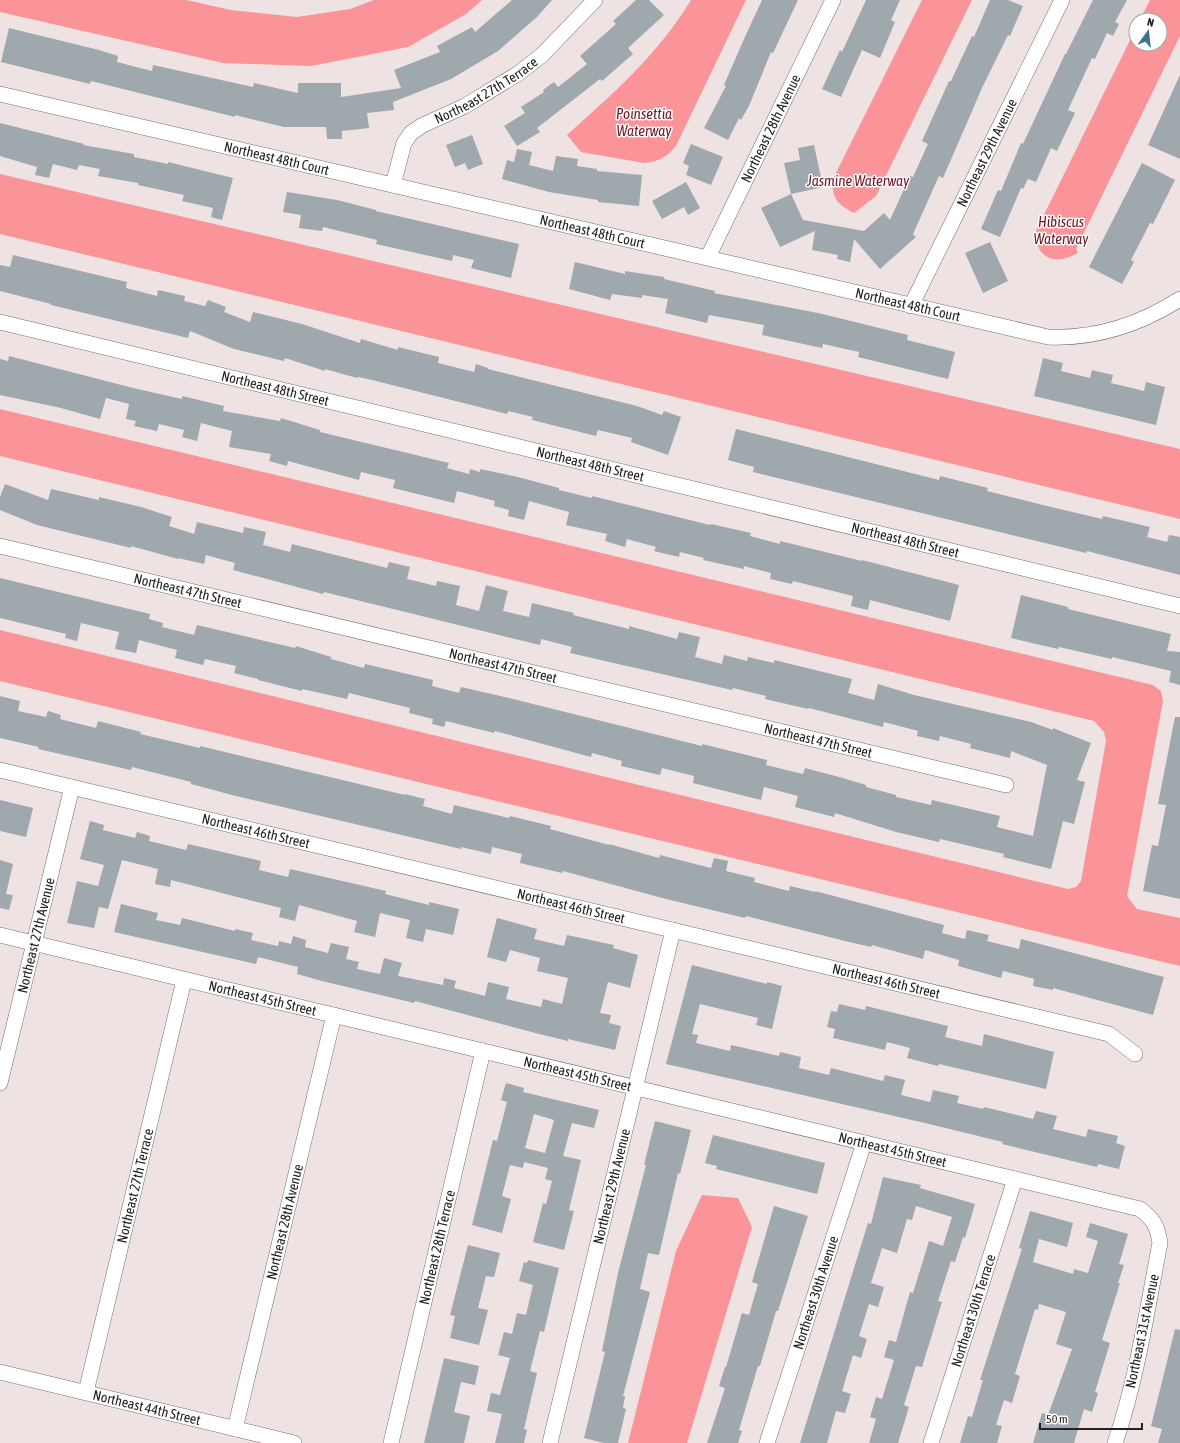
<svg xmlns="http://www.w3.org/2000/svg" width="1180" height="1443" font-family="'Asap Condensed',sans-serif">
<style>
.water{fill:#fa9498}
.building{fill:#9ea8ad;fill-rule:evenodd}
.lines{fill:none;stroke-linecap:round;stroke-linejoin:round}
.minor-casing{stroke:#786d6c;stroke-width:16}
.minor{stroke:#fff;stroke-width:15}
.labels{text-anchor:middle;dominant-baseline:central;stroke-width:3;stroke-linejoin:round;paint-order:stroke}
.street-label{font-size:14px;fill:#242020;stroke:#fff}
.water-label{font-size:15px;font-style:italic;fill:#6f1523;stroke:#fff}
</style>
<rect width="100%" height="100%" fill="#efe2e2"/>
<!-- water -->
<path class="water" d="M0,0H186L231,10L297,17L350,9L374,0H482L466,14L408,47L311,66L223,63L0,12Z
M691,0H746L676,146C667,157 658,162 644,163L581,152L567,135C613,94 659,53 691,0Z
M922,0H972L876,196L854,213C838,204 831,199 833,179Z
M1150,0H1180V36L1076,249L1078,253C1055,266 1035,259 1036,231L1136,28V44H1160V20H1140Z
M0,174L1180,449V519L0,234Z
M0,409L1153,685L1161,691L1163,701L1127,896L1137,909L1180,918V966L0,681V630L1068,889L1076,887L1081,881L1106,741L1104,732L1094,721L0,456Z
M702,1195L738,1198L752,1227L687,1443H628L676,1251Z"/>
<!-- building -->
<path class="building" d="M512,0H552L537,17L498,51L451,79L393,102L394,110L367,113L369,128L342,131V139H327L326,127H284L235,115V117L91,81L90,84L1,62L9,28L99,50L118,56L117,62L152,71L153,65L253,87L254,83L298,93V83H341V97L401,88L394,70L440,52L437,46L472,27L475,32Z
M636,0H649L664,15L628,48L633,54L602,81L600,79L537,128L540,132L517,146L504,126L525,113L521,107L544,92L543,90L554,82L558,87L587,64L580,56L616,24L613,21Z
M762,0H798L773,53L771,52L749,106L741,120L739,118L728,140L704,128L726,86L724,85L744,39Z
M866,0H900L891,20L895,22L880,58L862,50L841,97L822,89L840,50L842,52Z
M990,0H1008L1023,6L1010,36L1008,35L982,88L943,178L939,176L913,234L916,237L880,269L854,239L850,262L837,259L838,255L812,250L815,231L780,247L761,208L791,194L803,220L864,231L884,213L890,220L910,176L913,177L928,144L922,141L949,81H951L972,36L974,37Z
M1093,0H1127L1115,22L1119,24L1113,36L1107,33L1095,59L1092,58L1068,110L1075,113L1057,151L1051,148L1036,182L1028,179L1023,189L1021,188L1000,237L981,229L998,190L1001,191L1021,143L1023,144L1065,54H1066Z
M1180,75V159L1148,145Z
M0,123L84,144L83,145L134,154V157L168,164V162L233,178L222,220L211,217L213,208L182,201L184,195L138,185V183L98,176L100,169L79,165L77,170L53,164L49,178L35,175L37,167L0,156Z
M472,135L483,164L468,170L465,163L455,167L446,145Z
M691,144L723,157L711,185L686,175L689,166L683,163Z
M814,145L823,187L791,194L784,163L800,160L798,148Z
M517,149L532,152L529,165L553,171L556,156L578,159L577,166L597,169V171L642,175L639,206L598,202V200L549,192L502,179L507,160L514,162Z
M1142,163L1175,180L1153,224L1150,223L1131,260L1134,262L1122,284L1089,267Z
M686,182L700,208L688,215L684,207L662,219L652,201Z
M287,192L337,200L376,210V211L519,244L511,278L471,268L474,260L453,255L452,261L376,244L377,240L323,227L322,231L299,228L301,215L283,212Z
M990,242L1008,281L983,293L965,253Z
M13,255L127,282L126,288L157,296L158,290L185,296L184,301L205,306L208,300L226,307L224,312L250,322L253,312L302,324L360,343L361,339L398,350V347L439,357L438,363L474,372L476,364L488,368V369L637,406L662,415L664,411L681,417L668,455L631,442L632,438L598,430L596,436L532,420L533,417L508,411L507,414L372,380L358,377L357,378L325,369V371L285,358L284,361L234,349L190,331L188,338L51,305V304L0,291V265L10,267Z
M575,262L625,274V271L664,277V279L715,291L714,293L818,313L908,335L907,340L955,352L948,379L858,357L859,352L823,344L822,348L762,335L764,325L709,315L707,323L665,313L668,299L642,295V298L612,294L610,300L569,289Z
M9,356L133,388L182,399V396L224,406L223,411L280,421L281,418L320,430V432L449,463L447,468L469,474L470,469L480,472V469L518,477L559,488V490L592,498V496L710,525L711,524L751,533L750,536L780,544V541L862,561V560L959,585L950,621L870,600L868,610L851,606L853,596L793,581L792,584L770,579L771,573L744,566V569L703,560L704,558L680,552L679,557L654,551L656,547L627,539L625,547L605,541L607,534L566,525L569,512L529,501L524,520L508,516L509,510L494,506L495,501L457,491L454,503L393,488L395,480L361,472L359,480L288,461L287,466L269,461L271,454L229,447L232,431L201,423L197,441L182,437L184,430L159,424L157,431L134,426L136,421L126,419L129,404L106,398L100,419L61,408L0,395V359L8,361Z
M1043,358L1063,363L1061,371L1090,378L1092,370L1113,375L1111,383L1144,391L1146,382L1165,387L1156,425L1034,396Z
M736,429L939,480L940,476L988,488L987,491L1047,506L1102,519L1103,516L1150,527L1147,537L1167,542L1169,535L1180,537V575L1087,551L1086,553L753,472L754,467L728,460Z
M5,484L48,500L51,489L99,500V497L141,507L172,517L169,526L194,534L197,522L243,533L244,527L266,532L263,545L290,552L292,544L387,568L389,562L410,567L407,579L436,586L437,581L460,586L456,605L479,611L486,585L508,591L503,611L529,617L532,603L574,613L573,615L629,629V626L677,639L679,632L700,637L695,657L722,664L724,655L747,661L748,657L774,663V660L852,679L848,693L874,700L878,684L914,695L1031,722L1053,730V728L1091,743L1077,780L1085,782L1074,824L1063,821L1051,869L1003,857L1004,854L940,839L939,842L896,832L835,813L834,817L795,807L798,796L764,787L761,800L693,783L694,776L662,768L660,775L621,766L622,761L592,753L591,757L495,731L494,733L446,721L444,727L432,724L433,719L409,713L410,708L349,693L347,699L302,689V691L258,680V679L234,673L236,666L205,659L203,665L175,658L177,650L139,640L136,653L115,649L119,632L81,623L77,641L65,638L66,634L0,618V578L150,614L149,619L163,623L162,627L194,635L197,625L295,648L296,646L331,657V659L364,668L365,664L433,680L432,686L459,693L461,687L509,698L702,746V744L767,760L766,765L803,774L805,768L843,778L866,785V787L896,795V797L931,805L932,800L1000,816L997,827L1033,836L1047,765L1011,751L1010,758L970,748L971,744L940,736L939,741L917,736L918,731L884,722L883,727L809,708L808,709L765,699L766,696L733,688L732,690L570,653L572,647L541,639L540,645L324,592L323,594L233,570L235,563L206,555L204,564L178,558V559L131,546V548L37,525L0,510V497Z
M1021,595L1068,607V609L1171,634L1167,651L1180,652V685L1169,682L1171,671L1112,657V659L1059,647L1058,649L1011,638Z
M0,696L20,701L18,711L46,717L48,711L61,715L60,719L96,728L98,721L141,732L140,734L200,748V746L405,795V794L425,799L423,806L452,814L454,805L509,818L510,816L551,826L550,829L609,845V844L659,858L660,855L711,868L714,858L728,861L726,871L755,878L754,882L789,891L790,886L815,892V891L944,925L942,933L965,939L967,930L989,935L987,941L1019,949L1021,939L1164,977L1153,1015L1053,988V990L1033,986L1034,979L1003,971L1001,978L958,966L959,960L925,950L923,959L872,945L871,947L845,941L746,916L745,918L666,899L563,871L562,873L520,863L522,854L492,847L491,854L461,847V849L232,795L191,784V782L132,767L131,770L38,749L39,747L0,738Z
M1175,717H1180V899L1143,891L1152,845L1158,846L1166,805L1158,804Z
M0,800L33,808L26,837L0,831Z
M90,821L104,825L103,830L135,838L137,832L150,836L149,841L186,850L188,844L261,861L259,870L288,877L290,869L386,891L385,894L429,905V902L459,909L453,935L426,929L423,942L406,938L410,920L380,913L375,937L354,932L357,921L299,905L295,921L279,917L281,908L171,880L170,887L155,884L158,869L122,860L108,909L99,907L94,928L67,923L77,881L98,886L104,865L80,859Z
M0,860L13,864L6,894L13,895L9,910L0,908Z
M121,904L158,913L156,920L180,925L182,918L235,931V929L253,933L251,940L278,946L279,941L291,944L293,936L306,940L305,947L328,953L331,943L349,947L346,959L359,962L357,969L380,974L384,958L402,963L398,976L443,985L444,978L456,981L454,988L485,996L488,982L509,987L506,999L541,1007L543,999L562,1004L568,978L537,971L540,958L510,950L506,962L487,957L497,918L537,929L534,939L564,946L567,935L614,945L613,948L638,955L630,988L608,982L600,1013L611,1015L609,1023L621,1026L615,1050L568,1039V1041L539,1034L415,1001L414,1003L322,981L297,974L298,967L258,957L256,964L114,932Z
M692,965L767,984V982L782,986L772,1029L756,1025L758,1018L700,1004L692,1034L698,1035L696,1043L730,1051L731,1045L779,1056L780,1052L801,1057L799,1068L829,1075L831,1068L883,1081L885,1075L905,1080L901,1095L930,1102L933,1090L959,1096L957,1103L983,1109L984,1107L1033,1119L1036,1111L1057,1116L1053,1129L1086,1137L1088,1129L1118,1136L1116,1143L1125,1146L1119,1169L1098,1164L1097,1167L1002,1144L1003,1142L925,1123L666,1064Z
M839,1004L865,1010L866,1006L948,1026L945,1037L982,1046L984,1034L1054,1052L1046,1089L939,1064L938,1066L907,1058L910,1048L887,1042L885,1050L833,1038L835,1029L827,1027L831,1011L837,1012Z
M506,1083L524,1088L523,1092L599,1110L594,1128L572,1123L563,1156L581,1160L569,1210L574,1211L564,1250L533,1242L543,1203L546,1204L552,1181L545,1179L548,1168L524,1162L523,1168L510,1165L502,1196L511,1199L502,1233L472,1225L493,1140L497,1141L507,1102L501,1100ZM534,1114L554,1120L545,1153L525,1148Z
M655,1121L691,1130L680,1174L678,1173L659,1255L648,1253L640,1289L650,1292L623,1396H625L623,1408L626,1409L618,1443H604L584,1438L605,1352L602,1351L618,1273L646,1165H644Z
M713,1135L825,1163L817,1194L716,1169L717,1166L705,1163Z
M883,1177L921,1185L920,1188L975,1204L965,1238L963,1237L955,1262L951,1261L938,1301L942,1302L922,1367L916,1366L904,1405L909,1407L898,1443H869L876,1419L870,1417L876,1397L882,1399L894,1360L884,1357L889,1340L896,1342L910,1292L913,1293L929,1241L943,1246L952,1217L916,1206L912,1220L907,1219L897,1253L882,1248L871,1283L884,1287L878,1307L869,1304L859,1336L867,1339L861,1358L853,1355L842,1391L851,1394L845,1413L836,1411L827,1443H800L868,1223L871,1224Z
M774,1206L808,1216L778,1311H776L760,1366H758L739,1430L742,1431L738,1443H707L725,1388L719,1386L725,1367H726L742,1313L749,1315L758,1284L752,1282Z
M1030,1211L1073,1223L1067,1247L1039,1239L1033,1262L1073,1274L1074,1269L1088,1273L1098,1241L1086,1237L1090,1223L1128,1234L1119,1264L1124,1265L1118,1283H1120L1102,1340L1110,1343L1095,1392L1098,1393L1092,1412L1084,1409L1074,1443H1033L1042,1413L1048,1415L1072,1349L1056,1344L1066,1312L1039,1304L1038,1310L1035,1309L1015,1374L1020,1376L1012,1403L1004,1400L996,1425L1002,1426L997,1443H960L968,1416L972,1417L983,1380H980L1022,1249L1019,1248Z
M468,1245L500,1253L494,1277L486,1276L478,1308L488,1310L479,1345L450,1338L455,1316L450,1315Z
M528,1260L559,1268L544,1332L540,1331L530,1371L537,1373L524,1429L527,1430L524,1443H495L502,1414L487,1411L491,1393L500,1395L510,1358L498,1355L504,1332L512,1334L517,1313L526,1315L533,1285L519,1281L524,1262L527,1263Z
M1175,1329L1180,1330V1443H1158L1162,1429L1151,1426Z
M444,1358L479,1366L475,1385L461,1382L454,1412L470,1416L464,1443H424Z"/>
<g class="lines">
<!-- minor casing -->
<g class="minor-casing">
<g id="minor">
<path id="s1" d="M0,94L1048,337C1096,339 1139,325 1180,299"/>
<path id="s2" d="M393,185L404,143L411,133L423,125L465,106L519,73L542,55L595,0"/>
<path id="s3" d="M708,257L833,0"/>
<path id="s4" d="M911,306L1062,0"/>
<path id="s5" d="M0,322L1180,606"/>
<path id="s6" d="M0,546L1006,785"/>
<path id="s7" d="M0,770L1109,1034L1135,1054"/>
<path id="s8" d="M0,935L1140,1209C1154,1220 1157,1225 1160,1243C1147,1310 1137,1379 1115,1443"/>
<path id="s9" d="M0,1083L72,787"/>
<path id="s10" d="M0,1372L294,1443"/>
<path id="s11" d="M86,1392L184,980"/>
<path id="s12" d="M235,1429L334,1015"/>
<path id="s13" d="M391,1443L483,1051"/>
<path id="s14" d="M550,1443L673,930"/>
<path id="s15" d="M767,1443L864,1143"/>
<path id="s16" d="M931,1443L1015,1179"/>
</g>
</g>
<!-- minor -->
<use href="#minor" class="minor"/>
</g>
<g class="labels">
<!-- street labels -->
<g class="street-label">
<text stroke="none"><textPath href="#s2" startOffset="142">Northeast 27th Terrace</textPath></text>
<text stroke="none"><textPath href="#s3" startOffset="143">Northeast 28th Avenue</textPath></text>
<text stroke="none"><textPath href="#s4" startOffset="171">Northeast 29th Avenue</textPath></text>
<text stroke="none"><textPath href="#s1" startOffset="284">Northeast 48th Court</textPath></text>
<text stroke="none"><textPath href="#s1" startOffset="608">Northeast 48th Court</textPath></text>
<text stroke="none"><textPath href="#s1" startOffset="932">Northeast 48th Court</textPath></text>
<text stroke="none"><textPath href="#s5" startOffset="283">Northeast 48th Street</textPath></text>
<text stroke="none"><textPath href="#s5" startOffset="607">Northeast 48th Street</textPath></text>
<text stroke="none"><textPath href="#s5" startOffset="931">Northeast 48th Street</textPath></text>
<text stroke="none"><textPath href="#s6" startOffset="193">Northeast 47th Street</textPath></text>
<text stroke="none"><textPath href="#s6" startOffset="517">Northeast 47th Street</textPath></text>
<text stroke="none"><textPath href="#s6" startOffset="841">Northeast 47th Street</textPath></text>
<text stroke="none"><textPath href="#s7" startOffset="263">Northeast 46th Street</textPath></text>
<text stroke="none"><textPath href="#s7" startOffset="587">Northeast 46th Street</textPath></text>
<text stroke="none"><textPath href="#s9" startOffset="152">Northeast 27th Avenue</textPath></text>
<text stroke="none"><textPath href="#s7" startOffset="911">Northeast 46th Street</textPath></text>
<text stroke="none"><textPath href="#s8" startOffset="270">Northeast 45th Street</textPath></text>
<text stroke="none"><textPath href="#s8" startOffset="594">Northeast 45th Street</textPath></text>
<text stroke="none"><textPath href="#s8" startOffset="918">Northeast 45th Street</textPath></text>
<text stroke="none"><textPath href="#s11" startOffset="212">Northeast 27th Terrace</textPath></text>
<text stroke="none"><textPath href="#s14" startOffset="264">Northeast 29th Avenue</textPath></text>
<text stroke="none"><textPath href="#s12" startOffset="213">Northeast 28th Avenue</textPath></text>
<text stroke="none"><textPath href="#s13" startOffset="201">Northeast 28th Terrace</textPath></text>
<text stroke="none"><textPath href="#s15" startOffset="158">Northeast 30th Avenue</textPath></text>
<text stroke="none"><textPath href="#s16" startOffset="139">Northeast 30th Terrace</textPath></text>
<text transform="translate(1142 1331) rotate(-78)">Northeast 31st Avenue</text>
<text stroke="none"><textPath href="#s10" startOffset="151">Northeast 44th Street</textPath></text>
</g>
<!-- water labels -->
<g class="water-label">
<text x="644" y="113">Poinsettia<tspan x="644" dy="17">Waterway</tspan></text>
<text x="858" y="180">Jasmine Waterway</text>
<text x="1061" y="221">Hibiscus<tspan x="1061" dy="17">Waterway</tspan></text>
</g>
</g>
<!-- north arrow -->
<g transform="translate(1148 32) rotate(15)"><circle r="19" fill="#ffffff" stroke="#a7a6a6"/>
<path d="M0-3L7 15L0 10L-7 15Z" fill="#3a738d"/>
<text y="-6" font-size="11" font-weight="bold" text-anchor="middle" fill="#242020">N</text>
</g>
<!-- scale -->
<path d="M1040 1423v6h102v-6" fill="none" stroke="#242020" stroke-width="2"/>
<text x="1046" y="1423" font-size="12" fill="#242020" stroke="#ffffff" stroke-width="3" paint-order="stroke">50 m</text>
</svg>
